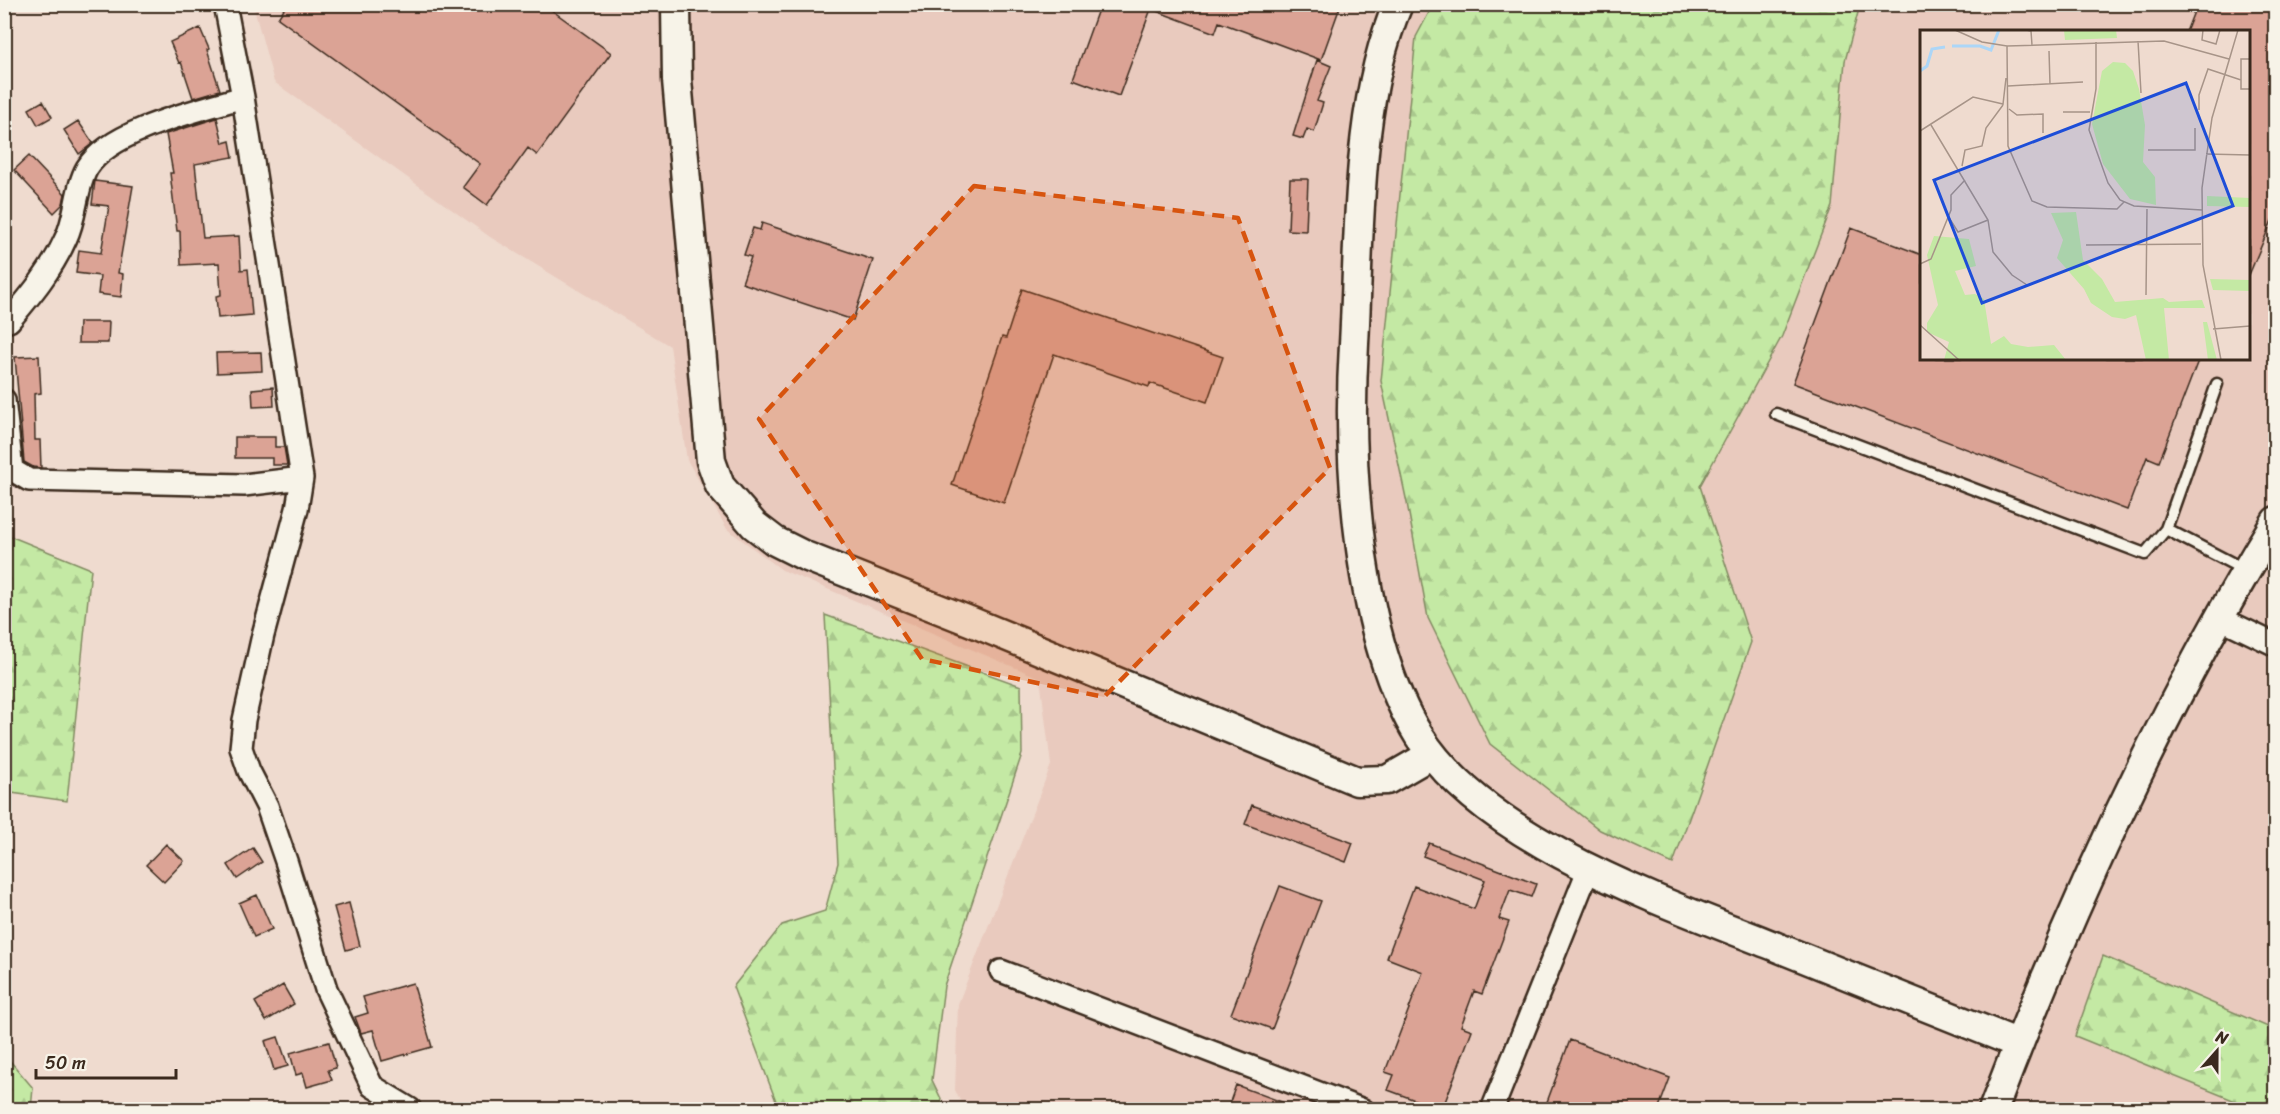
<svg xmlns="http://www.w3.org/2000/svg" width="2280" height="1114" font-family="Sriracha,sans-serif">
<style>
.built{fill:#e9cabe;fill-rule:evenodd}
.forest{fill:url(#forest-firs);stroke:#808a61;stroke-width:1.5}
.building{fill:#dba395;stroke:#3b2a1e;stroke-width:1.5}
.lines{fill:none;stroke-linecap:round;stroke-linejoin:round}
.lane-casing{stroke:#3b2a1e;stroke-width:15}
.street-casing{stroke:#3b2a1e;stroke-width:26}
.secondary-casing{stroke:#3b2a1e;stroke-width:33}
.lane{stroke:#f7f3e8;stroke-width:10}
.street{stroke:#f7f3e8;stroke-width:21}
.secondary{stroke:#f7f3e8;stroke-width:28}
.marked{fill:#d7540e;fill-opacity:0.2;stroke:#d7540e;stroke-width:4.5;stroke-dasharray:12 8;stroke-linejoin:round}
.inset-river{fill:none;stroke:#acd6f7;stroke-width:3}
.inset-road{fill:none;stroke:#a79488;stroke-width:1.5}
.view{fill:#1d4ed8;fill-opacity:0.15;stroke:#1d4ed8;stroke-width:3}
.inset-edge{fill:none;stroke:#3b2a1e;stroke-width:3}
</style>
<defs>
<pattern id="forest-firs" width="22" height="20" patternUnits="userSpaceOnUse" patternTransform="scale(1.5)"><rect width="22" height="20" fill="#c4e9a4"/><path d="M5 1l3.5 6h-7zM16 11l3.5 6h-7z" fill="#a9c88d"/></pattern>
</defs>
<rect width="100%" height="100%" fill="#efdbcf"/>
<filter id="ink" filterUnits="userSpaceOnUse"><feTurbulence type="fractalNoise" baseFrequency=".0167" numOctaves="2"/><feDisplacementMap in="SourceGraphic" scale="12" xChannelSelector="R" yChannelSelector="G"/><feConvolveMatrix kernelMatrix="1 2 1 2 8 2 1 2 1" color-interpolation-filters="sRGB"/></filter>
<g filter="url(#ink)">
<!-- built -->
<path class="built" d="M253,5H2275V1109H964L955,1090L958,1004L1051,765L1040,678L782,570L727,529L687,460L670,346L490,237L274,82ZM1922,32H2248V358H1922Z"/>
<!-- forest -->
<path class="forest" d="M1433,5H1860L1845,61L1832,206L1782,336L1700,486L1751,642L1673,864L1600,830L1490,744L1428,618L1407,503L1381,381L1416,37Z
M5,534L91,569L67,801L5,792Z
M825,615L1021,686L1022,754L944,986L932,1080L946,1109H779L733,987L782,925L825,911L838,863Z
M2103,956L2275,1030V1109H2255L2075,1036Z
M5,1055L33,1088L31,1109H5Z"/>
<!-- building -->
<path class="building" d="M287,4H543L611,53L537,155L528,148L487,205L463,187L480,164L278,18Z
M1100,4H1341L1321,60L1219,22L1215,33L1151,9L1119,96L1073,79Z
M2197,4H2276V211L2249,275L2248,32H2186Z
M200,28L209,49L207,50L220,90L193,98L181,62L179,63L170,42Z
M1317,60L1331,66L1317,101L1323,103L1314,132L1307,129L1303,139L1293,136Z
M43,101L52,117L38,125L29,109Z
M217,118L223,143L230,141L233,157L195,164L203,238L239,236L241,270L248,269L252,315L218,318L216,296L221,295L219,263L181,265L180,231H177L170,173H173L166,134Z
M78,121L93,143L79,154L64,130Z
M29,156L65,194L63,204L54,213L14,170Z
M1290,179H1308L1306,231L1288,230Z
M95,181L133,186L118,273L123,274L121,297L98,294L100,276L76,273L79,250L101,253L109,206L92,204Z
M762,223L873,260L853,320L742,283L751,257L744,255L753,228L760,230Z
M1851,228L1922,255V358H2199L2159,462L2147,457L2127,510L1793,383Z
M1022,289L1223,357L1207,402L1150,383L1149,387L1054,354L1004,503L952,485L1002,337L1006,338Z
M79,322H109L108,343H78Z
M261,352L262,371L217,373L216,353Z
M39,356L41,393L34,394L35,440H40L41,468L33,467L24,462L15,357Z
M273,387L274,406L253,407L252,389Z
M235,437H275V447H284L287,465H272V458H235Z
M1252,805L1353,843L1346,862L1245,824Z
M1429,843L1536,884L1531,897L1510,890L1499,919L1509,922L1482,994L1474,991L1461,1026L1472,1030L1442,1110L1388,1090L1394,1075L1385,1072L1423,972L1387,958L1414,886L1474,909L1485,880L1423,856Z
M166,844L184,861L164,882L146,865Z
M253,848L262,862L237,879L228,865Z
M1280,886L1321,901L1272,1029L1231,1014Z
M257,895L272,929L254,937L239,903Z
M349,903L360,946L346,950L334,907Z
M413,983L432,1047L382,1061L373,1030L361,1033L355,1017L368,1013L363,997Z
M283,985L294,1004L266,1021L255,1002Z
M278,1037L288,1066L274,1070L265,1041Z
M1570,1040L1670,1078L1658,1110H1544Z
M329,1042L336,1068L328,1070L332,1080L307,1087L303,1073L296,1075L290,1053Z
M1236,1085L1298,1108V1110H1227Z"/>
<g class="lines">
<!-- lane casing -->
<g class="lane-casing">
<path id="lane" d="M1776,414L2145,554L2166,529L2217,384
M2166,529L2245,570"/>
</g>
<!-- street casing -->
<g class="street-casing">
<path id="street" d="M225,4L243,97L302,478L297,509L263,635L244,720L241,748L249,771L267,806L286,861L326,989L372,1086L410,1109
M4,322L9,321C31,295 52,270 66,238C76,218 76,187 87,168C111,129 201,110 243,97
M4,400L12,470L29,480L244,485L302,478
M2220,618L2276,645
M1001,971L1363,1110
M1492,1110L1589,868"/>
</g>
<!-- secondary casing -->
<g class="secondary-casing">
<path id="secondary" d="M676,4L677,80L711,461L720,486L754,525L775,541L805,556L972,622L1357,781L1387,780L1432,754
M1398,4C1355,105 1360,236 1354,344C1347,460 1357,636 1419,736C1486,842 1666,903 1779,948C1859,980 1939,1012 2019,1044
M1993,1110C2071,906 2162,707 2276,521"/>
</g>
<!-- lane -->
<use href="#lane" class="lane"/>
<!-- street -->
<use href="#street" class="street"/>
<!-- secondary -->
<use href="#secondary" class="secondary"/>
</g>
</g>
<!-- marked area -->
<path class="marked" d="M974,186L1238,218L1330,468L1104,697L922,659L759,419Z"/>
<!-- overview -->
<g transform="translate(1920 30)">
<rect width="330" height="330" fill="#efdbcf"/>
<path d="M144,0H196L197,8L145,10Z" fill="#c4e9a4"/>
<path d="M193,32L205,33L213,41L219,59L225,95L223,132L235,147L236,175L210,169L183,134L172,94L182,41ZM287,166L330,168V177L287,176ZM156,182L163,230L182,249L195,272L243,268L249,272L282,270L285,278H244L249,330H226L216,285L205,289L192,287L171,273L164,259L137,228L143,210L131,183ZM14,206L49,209L56,236L35,241L45,265L55,264L64,269L71,314L84,306L91,314L108,317L134,315L146,330H24L29,312L7,302V293L18,275L7,225ZM290,249L330,250V261L293,260ZM283,292H287L297,330H288Z" fill="#c4e9a4"/>
<path class="inset-river" d="M32,16H60L71,20L79,0M0,41L7,36L12,19L25,17"/>
<path class="inset-road" d="M35,0L62,12L87,16L244,11L309,29M106,0L111,1L112,15M283,0L282,10L296,14L300,0M218,11L221,63M176,12V59L169,100L188,153L200,170L214,176L282,180M87,16L88,116L112,171L127,177L197,179L204,172M129,21L130,54M330,29H321V59H330M88,56L163,52M89,79L97,85L123,84V103M279,80V65L288,39L321,50M143,82H170M11,95L68,190L73,222L92,245L107,255M0,101L53,67L83,74L86,48M228,120H275V98M286,124L330,125M42,136L45,120L62,116L66,98L83,75M28,186L38,202L68,190M166,215L281,214M0,234L11,229L31,180V165L45,150M226,265L227,179M0,295L39,330M293,299L330,296M301,330L283,235L282,158L292,88L318,0"/>
<path class="view" d="M266,53L313,176L62,273L14,150Z"/>
<rect width="330" height="330" class="inset-edge"/>
</g>
<!-- margin -->
<rect width="2280" height="1114" fill="none" stroke="#f7f3e8" stroke-width="24"/>
<rect x="12" y="12" width="2256" height="1090" fill="none" stroke="#3b2a1e" stroke-width="2" filter="url(#ink)"/>
<!-- north arrow -->
<g transform="translate(2217 1051) rotate(21)" stroke="#f7f3e8" stroke-width="4.5" paint-order="stroke">
<path d="M0-4.5L10 22L0 15L-10 22Z" fill="#3b2a1e"/>
<text y="-9" font-size="16" font-weight="bold" text-anchor="middle" fill="#3b2a1e">N</text>
</g>
<!-- scale -->
<path d="M36 1069v9h140v-9" fill="none" stroke="#3b2a1e" stroke-width="3"/>
<text x="45" y="1069" font-size="18" fill="#3b2a1e" stroke="#f7f3e8" stroke-width="4.5" paint-order="stroke">50 m</text>
</svg>
